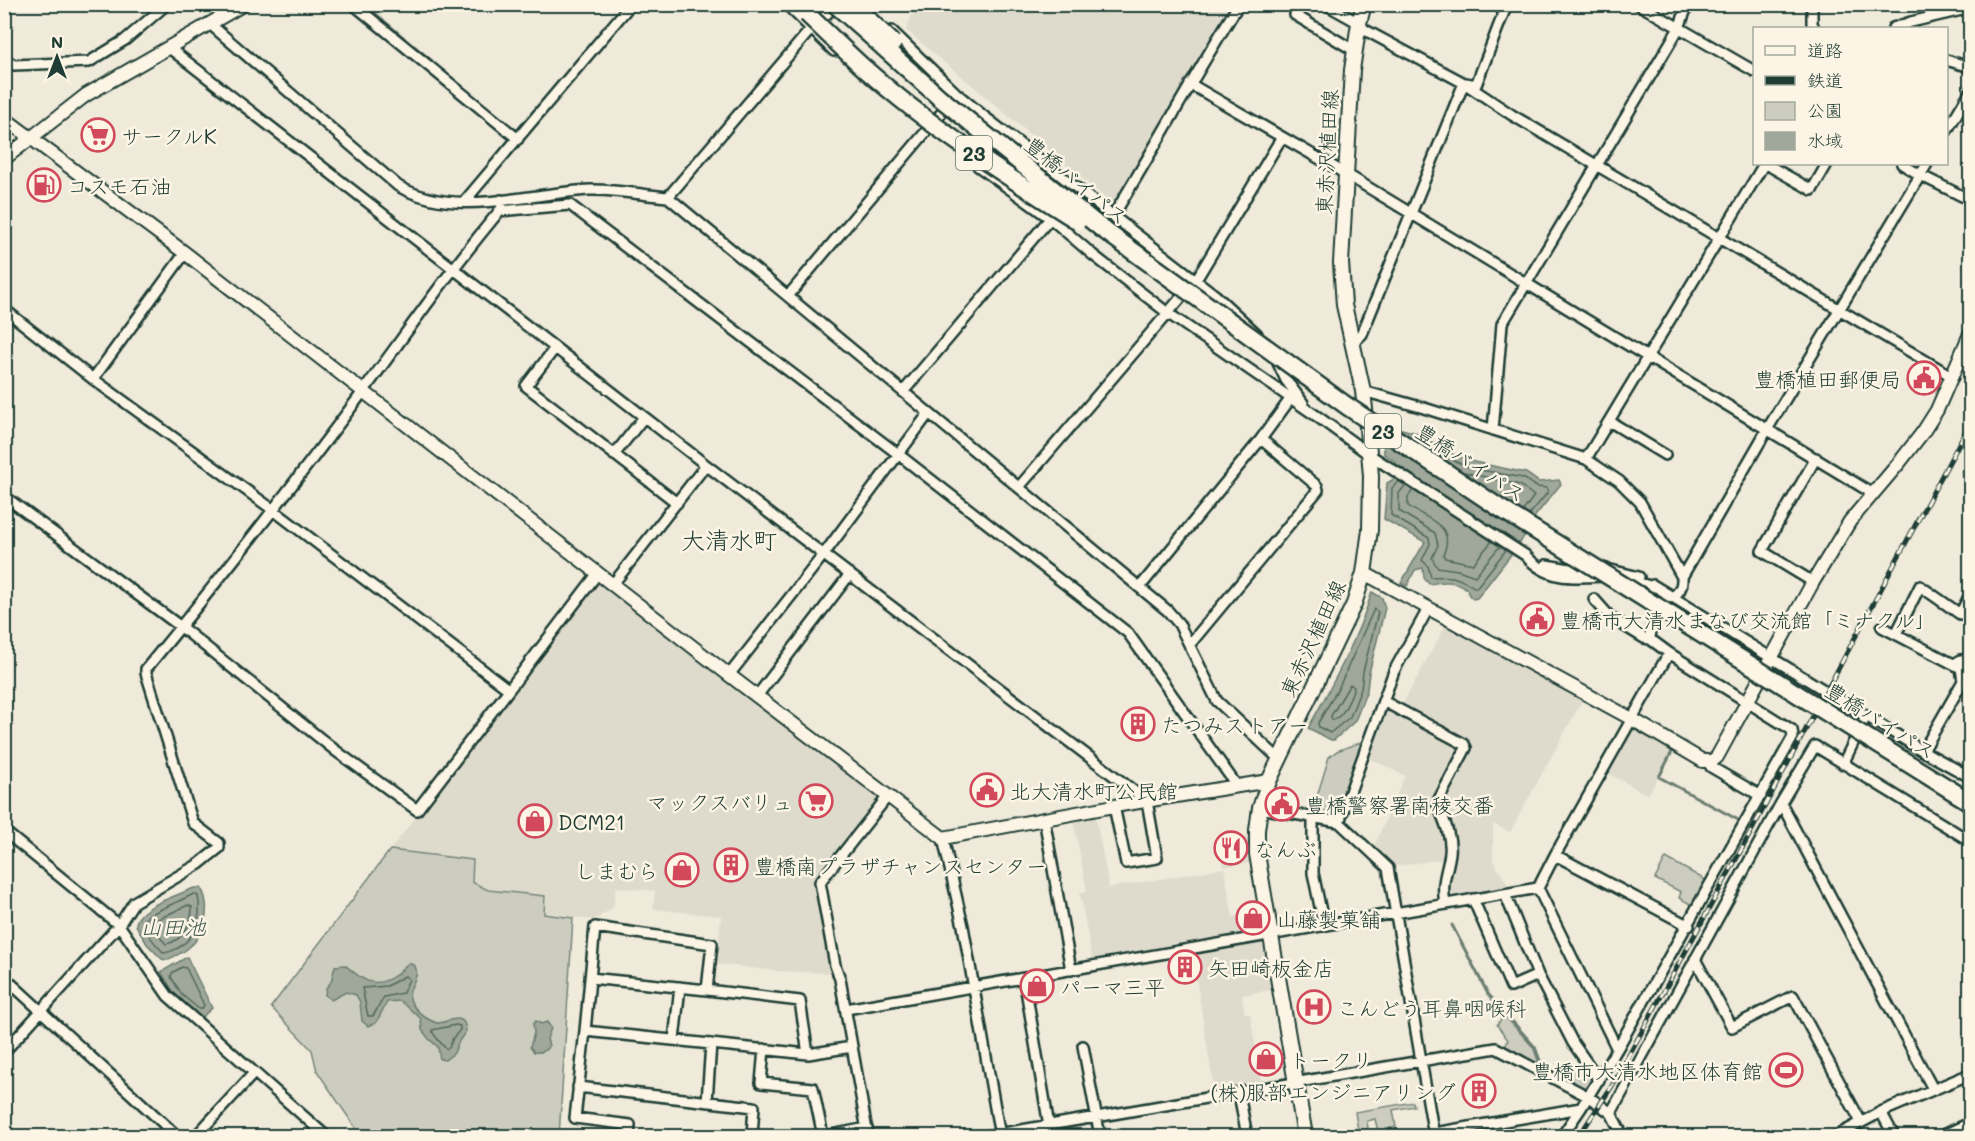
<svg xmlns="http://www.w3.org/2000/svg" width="1975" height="1141" font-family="Mali,'Klee One',sans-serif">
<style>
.built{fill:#dedbcc}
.green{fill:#cccdbf;stroke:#76857a;stroke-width:1.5}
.water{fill:#9fa89a;stroke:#6c7d71;stroke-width:1.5}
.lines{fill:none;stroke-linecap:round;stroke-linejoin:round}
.shore{stroke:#52685d;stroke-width:1.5}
.stream{stroke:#6c7d71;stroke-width:3}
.minor-casing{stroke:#1f3d34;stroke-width:14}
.tertiary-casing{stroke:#1f3d34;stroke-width:16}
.secondary-casing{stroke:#1f3d34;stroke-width:18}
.trunk-casing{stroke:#1f3d34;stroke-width:21}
.minor{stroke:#fcf5e5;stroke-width:9}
.tertiary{stroke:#fcf5e5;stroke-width:12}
.secondary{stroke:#fcf5e5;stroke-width:14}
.trunk{stroke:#fcf5e5;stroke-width:16}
.rail-casing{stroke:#1f3d34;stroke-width:5}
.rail{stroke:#fcf5e5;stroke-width:3;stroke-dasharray:9;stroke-linecap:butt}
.trunk-bridge-casing{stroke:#1f3d34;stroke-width:21;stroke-linecap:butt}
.trunk-bridge{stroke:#fcf5e5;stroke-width:16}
.labels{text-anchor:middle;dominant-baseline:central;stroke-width:5;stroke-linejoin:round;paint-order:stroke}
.shield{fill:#fcf5e5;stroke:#617469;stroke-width:1.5}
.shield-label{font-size:20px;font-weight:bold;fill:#1f3d34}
.poi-label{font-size:21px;fill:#1f3d34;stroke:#fcf5e5;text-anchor:start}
.street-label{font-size:21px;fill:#1f3d34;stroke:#fcf5e5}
.water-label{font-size:22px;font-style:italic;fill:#455d53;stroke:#fcf5e5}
.quarter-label{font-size:24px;fill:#1f3d34;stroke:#fcf5e5}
</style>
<rect width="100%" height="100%" fill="#efeada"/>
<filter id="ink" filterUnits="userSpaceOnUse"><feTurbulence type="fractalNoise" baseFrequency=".0167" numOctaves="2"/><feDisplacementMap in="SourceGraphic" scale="12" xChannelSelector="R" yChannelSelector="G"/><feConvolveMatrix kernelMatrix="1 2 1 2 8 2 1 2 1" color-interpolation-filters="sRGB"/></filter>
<g filter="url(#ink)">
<!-- built -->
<path class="built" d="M916,5H1232L1114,205L906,30Z
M598,583L879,796L815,877L833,973L778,971L717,964L721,916L653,909L655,891L616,887L613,908L594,920L545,913L546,895L488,890L472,882L474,859L390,850Z
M1446,625L1583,699L1510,832L1493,824V860L1510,889L1448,900L1447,817L1442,804L1472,746L1470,742L1402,705Z
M1391,710L1460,747L1461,750L1432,806L1437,815L1445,851L1443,859L1390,867L1372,851L1405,776L1367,757L1386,711Z
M1629,727L1673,751L1648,795L1604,771Z
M1095,814L1109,887L1103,889L1224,868L1233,917L1259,912L1261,925L1251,927L1252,936L1093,964L1080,893L1087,891L1073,818Z
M1248,837L1250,863L1224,867L1220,842Z
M1263,940L1271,990L1242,995L1245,1014H1250L1262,1087L1215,1095L1192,952Z"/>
<!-- green -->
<path class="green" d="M1361,742L1362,754L1337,817L1312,813L1329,757L1337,751Z
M390,850L473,860L472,882L488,890L545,896L544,914L573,918L559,1136H442L428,1132L421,1136H361L317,1071L312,1050L271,1007Z
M1666,858L1709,882L1696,907L1679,898L1681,892L1655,879Z
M1504,1015L1533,1047L1540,1066L1505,1048L1508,1040L1497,1025Z
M1582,1063L1591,1078V1082L1585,1088L1580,1089L1566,1081L1565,1078L1561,1076Z
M1413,1102L1414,1106L1393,1110L1396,1127L1390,1128L1391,1136H1379L1375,1119L1367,1121L1369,1136H1359L1355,1112Z"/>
<!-- water -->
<path class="water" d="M1390,426L1417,433L1450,453L1474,462L1526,473L1539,482L1559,480L1561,484L1536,515L1520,543L1477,598L1473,599L1469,595L1467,589C1455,580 1443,581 1429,584L1424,578L1423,568L1415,570L1407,586L1401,583L1425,542L1384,519L1387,483L1394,479L1396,462L1384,454L1383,432Z
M1372,592L1382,598L1385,608L1369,673L1367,690L1355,721L1334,740H1331L1308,728C1333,684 1357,640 1372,592Z
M194,888H201C212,907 205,936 187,949C181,954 173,957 166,960L162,959L147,944L136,925C136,907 179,895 194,888Z
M187,957L212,1008L200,1019L177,998L161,972Z
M409,963L415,966C419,976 414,979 411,988C404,1003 424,1019 437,1023C448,1023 465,1010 466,1031L459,1041L454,1053L445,1060L440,1059L438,1047L429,1039L422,1030L421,1019L417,1015L400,1001L387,1002L376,1023L368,1026L362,1021L360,1002L356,995L346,992L331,1000L325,995L326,988L331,982L335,966L345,965C361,979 373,990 394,976C401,973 403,966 409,963Z
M536,1021L541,1024L547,1022L551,1028L547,1039L549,1046C545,1052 540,1053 534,1052L530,1047L534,1033L533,1024Z"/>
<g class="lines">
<!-- shore -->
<path class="shore" d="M1413,438L1448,458L1471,468L1523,478L1537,487L1547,488L1548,492L1529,515
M1464,472L1520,485L1534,496L1523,511
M1399,481L1392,488L1391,515L1429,538L1430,544L1422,560L1428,566L1431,577C1455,575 1456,577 1476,588L1506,550
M1406,485L1399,493V511L1435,533L1438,545L1432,558L1437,567L1458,570L1475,576L1500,546
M1413,490L1408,497V506C1427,520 1457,524 1443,555L1445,558L1473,564L1492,541
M1374,609L1378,612L1363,672L1361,689L1350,717L1330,733L1319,727L1318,723L1339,687Z
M1350,684L1354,687C1349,700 1345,716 1332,720L1331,716Z
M194,894L198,896C203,922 191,948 164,953C155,944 145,933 143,921L149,915Z
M188,905L192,907C192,924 183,941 166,944L158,935L152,922Z
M182,967L186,968L204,1005L202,1009H199L182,995L171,977L172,973Z
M405,976L409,979L403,993L384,997L373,1016H368L362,988L387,986Z
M456,1025L460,1026V1030L453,1038L449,1048L446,1049C442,1044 432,1034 432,1030Z"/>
<!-- stream -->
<path class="stream" d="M364,4L404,38
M414,46L432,61
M1631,727L1673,750L1659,777L1742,822
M1452,925L1488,994L1535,1047L1543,1069"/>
<!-- minor casing -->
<g class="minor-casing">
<path id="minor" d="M353,4L518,139
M786,4L834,51
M1300,4L1295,15L1355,51
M1325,4L1359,23L1365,30L1464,83L1512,115L1953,377
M1638,4L1754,71
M1812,4V23L1814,28
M210,24L398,186C456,219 528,193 590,190C616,189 642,195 668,197L1168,611L1179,624L1217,701L1279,759
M1893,28L1911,22L1970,8
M892,31L957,94L981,114L1215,295L1257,334
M168,47L706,465L1147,801L1157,858L1126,863L1114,806
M4,59L14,65L89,62L125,40L167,4
M1946,60L1970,67
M1466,83L1476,85L1507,4
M1190,84L1346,174L1872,493
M1946,132L1970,92
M1766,164L1812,190L1827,164
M1902,164L1920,175L1970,200
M978,166L1050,218L1093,255L1169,314L1318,417L1370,455L1525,555C1548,581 1573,578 1604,576
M668,197L811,29L837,4
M464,202L631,4
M499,211L570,205L898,454L1128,633L1237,786
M1113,216C1156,146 1195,74 1239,4
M788,296L950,103
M4,309L93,379L272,509L508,689
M1352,344L1362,334L1464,83
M555,348L526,386L677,503
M1276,359L1286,380L1303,403
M93,379L185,253
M1363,391L1424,408L1586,459L1619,481L1640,502L1682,577
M903,392L1053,215
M1609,421L1665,455
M1493,430L1502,324L1679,28L1688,4
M614,455L644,417
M1586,459L1764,164
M1970,469L1969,472L1970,479
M1019,487L1196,280L1282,137
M4,496L181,627L336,751L417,810L598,573
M1546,565L1576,570L1603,568L1639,577
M1620,578L1658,588
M1813,582L1762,551L1816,458
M613,584L706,465
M1653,585L1923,751L1970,777
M1140,587L1261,439L1291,398
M1882,627L1961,668L1963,681L1923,751
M1896,634L1920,586L1960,614L1970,595
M1650,639L1651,629L1664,600C1676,597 1683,590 1682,577L1768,428L1927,164
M1190,644L1318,490L1317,486L1261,439
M1954,664L1961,660L1970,659
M729,675L824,554L929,413
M757,696L850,574
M1383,701L1464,744L1466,748L1437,803C1443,818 1452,836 1450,853C1447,874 1441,881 1445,904
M1708,762L1711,767L1761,796
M1843,764L1866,716
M1781,803L1933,1089
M1260,808L1339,822L1388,868L1434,1136
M1313,817V873L1324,926
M1044,818L1071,970
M1339,822L1394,671L1428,609
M4,831L119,925L168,996L326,1136
M943,838L963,926L1000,1136
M1555,855L1689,926
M1538,888L1617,1049
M1505,894L1538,975L1573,1043L1599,1080
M1473,899L1511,987L1538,975
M1695,959L1732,1027L1793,996L1861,1122
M4,977L177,1136
M590,978L707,990
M1024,978L1049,1126
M846,1009L1538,888L1555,855L1669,653
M585,1031L575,1118L630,1125L629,1136
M674,1040L680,987
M1083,1046L1100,1136
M764,1049L761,1083L813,1088L823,1136
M4,1052L119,925L134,902L199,864L219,848V843L193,823L146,673V669C221,578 294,484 365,389C410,328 453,266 502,208L501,200
M808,1054L800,1001L707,990L712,944L595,927L585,1031L808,1054L852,1047
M578,1087L754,1107L752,1136
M1239,1094L1247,1136
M707,1101L711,1044
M1881,1112L1894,1136
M1611,1113L1781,803L1815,746L1970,841
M1434,1133L1581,1108
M196,1136L254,1073
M826,1136L867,1128
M868,1136L840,979L835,965L820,882L888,796
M986,1136L1496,1048L1589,1097L1611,1113L1623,1136
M1562,1136L1581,1108L1617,1049L1793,737L1792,730L1669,653L1650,639L1644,638L1610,617L1594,599
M1836,1136L1881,1112L1970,1074
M1941,1136L1970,1123"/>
</g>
<!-- tertiary casing -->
<g class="tertiary-casing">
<path id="tertiary" d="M4,118L185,253L729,675L943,838L1114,806L1269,781
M4,159L86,95L244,4
M1364,573L1632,719L1703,761H1712L1717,757L1813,582L1850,521L1899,463L1923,432L1937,410L1970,334"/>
</g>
<!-- secondary casing -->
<g class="secondary-casing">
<path id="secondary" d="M1305,1136L1257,854V830L1260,808L1269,781L1354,604L1364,573L1370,530L1371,476L1367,428L1363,391L1344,305L1341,263L1352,70L1359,23L1364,4"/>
</g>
<!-- trunk casing -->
<g class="trunk-casing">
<path id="trunk" d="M797,4L807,14"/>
</g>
<!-- minor -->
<use href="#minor" class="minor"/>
<!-- tertiary -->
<use href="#tertiary" class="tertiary"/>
<!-- secondary -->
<use href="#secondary" class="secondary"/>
<!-- trunk -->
<use href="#trunk" class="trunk"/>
<!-- rail casing -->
<g class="rail-casing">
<path id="rail" d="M1579,1136L1612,1086L1745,843L1970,423"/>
</g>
<!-- rail -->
<use href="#rail" class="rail"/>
<!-- trunk-bridge casing -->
<g class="trunk-bridge-casing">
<path id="trunk-bridge" d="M835,4L939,97L1101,228L1347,406L1498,507L1970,802
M852,4L893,43
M807,14C826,32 844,50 864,68C929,126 1004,175 1078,221"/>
</g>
<!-- trunk-bridge -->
<use href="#trunk-bridge" class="trunk-bridge"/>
</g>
</g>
<!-- icons -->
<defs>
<g id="supermarket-ring" transform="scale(1.725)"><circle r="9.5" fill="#fcf5e5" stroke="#d1495b" stroke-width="1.5"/><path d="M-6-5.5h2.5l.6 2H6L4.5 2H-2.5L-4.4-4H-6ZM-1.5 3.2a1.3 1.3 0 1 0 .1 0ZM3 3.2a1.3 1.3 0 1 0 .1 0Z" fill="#d1495b"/></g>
<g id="fuel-ring" transform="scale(1.725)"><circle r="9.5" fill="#fcf5e5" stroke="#d1495b" stroke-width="1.5"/><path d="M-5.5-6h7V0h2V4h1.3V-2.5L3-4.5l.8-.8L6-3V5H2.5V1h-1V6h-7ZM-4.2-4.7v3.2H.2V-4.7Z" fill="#d1495b"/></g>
<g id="civic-ring" transform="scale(1.725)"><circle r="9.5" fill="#fcf5e5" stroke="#d1495b" stroke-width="1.5"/><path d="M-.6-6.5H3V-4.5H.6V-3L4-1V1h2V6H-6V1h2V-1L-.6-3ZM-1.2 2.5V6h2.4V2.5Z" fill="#d1495b"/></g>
<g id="building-ring" transform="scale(1.725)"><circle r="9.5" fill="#fcf5e5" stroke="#d1495b" stroke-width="1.5"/><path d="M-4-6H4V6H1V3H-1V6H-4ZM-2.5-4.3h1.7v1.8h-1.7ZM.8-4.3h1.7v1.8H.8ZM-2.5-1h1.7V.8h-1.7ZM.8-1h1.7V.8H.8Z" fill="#d1495b"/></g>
<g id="shop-ring" transform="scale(1.725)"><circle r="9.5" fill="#fcf5e5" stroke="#d1495b" stroke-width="1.5"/><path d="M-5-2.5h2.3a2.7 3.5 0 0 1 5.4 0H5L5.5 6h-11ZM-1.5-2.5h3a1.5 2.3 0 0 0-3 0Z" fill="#d1495b"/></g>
<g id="restaurant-ring" transform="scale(1.725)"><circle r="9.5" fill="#fcf5e5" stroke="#d1495b" stroke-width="1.5"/><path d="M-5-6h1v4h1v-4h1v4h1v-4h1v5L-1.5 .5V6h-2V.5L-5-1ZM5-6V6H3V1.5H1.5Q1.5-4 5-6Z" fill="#d1495b"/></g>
<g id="hospital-ring" transform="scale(1.725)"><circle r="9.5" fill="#fcf5e5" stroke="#d1495b" stroke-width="1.5"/><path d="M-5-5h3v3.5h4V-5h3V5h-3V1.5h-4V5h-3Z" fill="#d1495b"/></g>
<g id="stadium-ring" transform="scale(1.725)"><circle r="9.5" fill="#fcf5e5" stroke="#d1495b" stroke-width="1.5"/><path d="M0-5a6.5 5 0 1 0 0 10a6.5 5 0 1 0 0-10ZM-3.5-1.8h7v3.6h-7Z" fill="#d1495b"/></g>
</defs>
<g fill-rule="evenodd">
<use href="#supermarket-ring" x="98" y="135"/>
<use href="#fuel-ring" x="44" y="185"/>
<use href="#civic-ring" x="1924" y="378"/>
<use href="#civic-ring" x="1537" y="619"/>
<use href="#building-ring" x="1138" y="724"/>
<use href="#civic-ring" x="987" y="790"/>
<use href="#supermarket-ring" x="816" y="801"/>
<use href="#civic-ring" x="1282" y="804"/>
<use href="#shop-ring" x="535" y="821"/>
<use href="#restaurant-ring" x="1231" y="848"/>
<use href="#building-ring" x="731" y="865"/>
<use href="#shop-ring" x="682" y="870"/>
<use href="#shop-ring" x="1253" y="918"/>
<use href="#building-ring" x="1185" y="967"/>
<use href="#shop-ring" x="1037" y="986"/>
<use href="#hospital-ring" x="1314" y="1007"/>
<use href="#shop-ring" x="1266" y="1059"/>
<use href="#stadium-ring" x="1786" y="1070"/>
<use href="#building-ring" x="1479" y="1091"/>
</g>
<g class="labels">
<!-- shield labels -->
<g class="shield">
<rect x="956" y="136" width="36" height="34" rx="4.5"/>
<rect x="1365" y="414" width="36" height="34" rx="4.5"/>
</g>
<g class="shield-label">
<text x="974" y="153">23</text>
<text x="1383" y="431">23</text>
</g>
<!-- poi labels -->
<g class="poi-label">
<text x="121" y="135">サークルK</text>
<text x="67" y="185">コスモ石油</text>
<text x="1901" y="378" text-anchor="end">豊橋植田郵便局</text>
<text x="1560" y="619">豊橋市大清水まなび交流館「ミナクル」</text>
<text x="1161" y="724">たつみストアー</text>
<text x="1010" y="790">北大清水町公民館</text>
<text x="793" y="801" text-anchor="end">マックスバリュ</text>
<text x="1305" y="804">豊橋警察署南稜交番</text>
<text x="558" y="821">DCM21</text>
<text x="1254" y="848">なんぶ</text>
<text x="754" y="865">豊橋南プラザチャンスセンター</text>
<text x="659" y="870" text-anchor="end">しまむら</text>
<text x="1276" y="918">山藤製菓舗</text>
<text x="1208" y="967">矢田崎板金店</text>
<text x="1060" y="986">パーマ三平</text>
<text x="1337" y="1007">こんどう耳鼻咽喉科</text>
<text x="1289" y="1059">トークリ</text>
<text x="1763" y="1070" text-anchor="end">豊橋市大清水地区体育館</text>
<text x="1456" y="1091" text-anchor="end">(株)服部エンジニアリング</text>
</g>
<!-- street labels -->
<g class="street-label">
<text transform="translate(1326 152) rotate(-87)">東赤沢植田線</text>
<text transform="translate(1077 180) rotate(39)">豊橋バイパス</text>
<text transform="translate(1471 462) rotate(33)">豊橋バイパス</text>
<text transform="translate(1312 638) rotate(-65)">東赤沢植田線</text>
<text transform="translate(1881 720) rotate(32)">豊橋バイパス</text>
</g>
<!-- water labels -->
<g class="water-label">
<text x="173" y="926">山田池</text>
</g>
<!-- quarter labels -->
<g class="quarter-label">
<text x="729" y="539">大清水町</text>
</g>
</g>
<!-- margin -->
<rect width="1975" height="1141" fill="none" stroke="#fcf5e5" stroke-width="24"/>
<rect x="12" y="12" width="1951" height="1117" fill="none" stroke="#1f3d34" stroke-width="2" filter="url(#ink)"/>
<!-- legend -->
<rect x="1753" y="27" width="195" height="138" fill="#fcf5e5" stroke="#a4ab9e" stroke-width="1.5"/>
<rect x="1765" y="46" width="30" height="9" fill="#fcf5e5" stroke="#a4ab9e" stroke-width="1.5"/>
<text x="1807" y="57" font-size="18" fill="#1f3d34">道路</text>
<rect x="1765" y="76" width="30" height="9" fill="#1f3d34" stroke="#a4ab9e" stroke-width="1.5"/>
<text x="1807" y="87" font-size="18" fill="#1f3d34">鉄道</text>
<rect x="1765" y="102" width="30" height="18" fill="#cccdbf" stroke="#a4ab9e" stroke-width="1.5"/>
<text x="1807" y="117" font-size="18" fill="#1f3d34">公園</text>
<rect x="1765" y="132" width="30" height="18" fill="#9fa89a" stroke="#a4ab9e" stroke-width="1.5"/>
<text x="1807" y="147" font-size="18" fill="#1f3d34">水域</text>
<!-- north arrow -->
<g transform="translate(57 57)" stroke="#fcf5e5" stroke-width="4.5" paint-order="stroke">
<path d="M0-4.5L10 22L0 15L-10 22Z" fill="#1f3d34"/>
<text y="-9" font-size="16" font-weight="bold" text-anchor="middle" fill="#1f3d34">N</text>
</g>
</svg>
